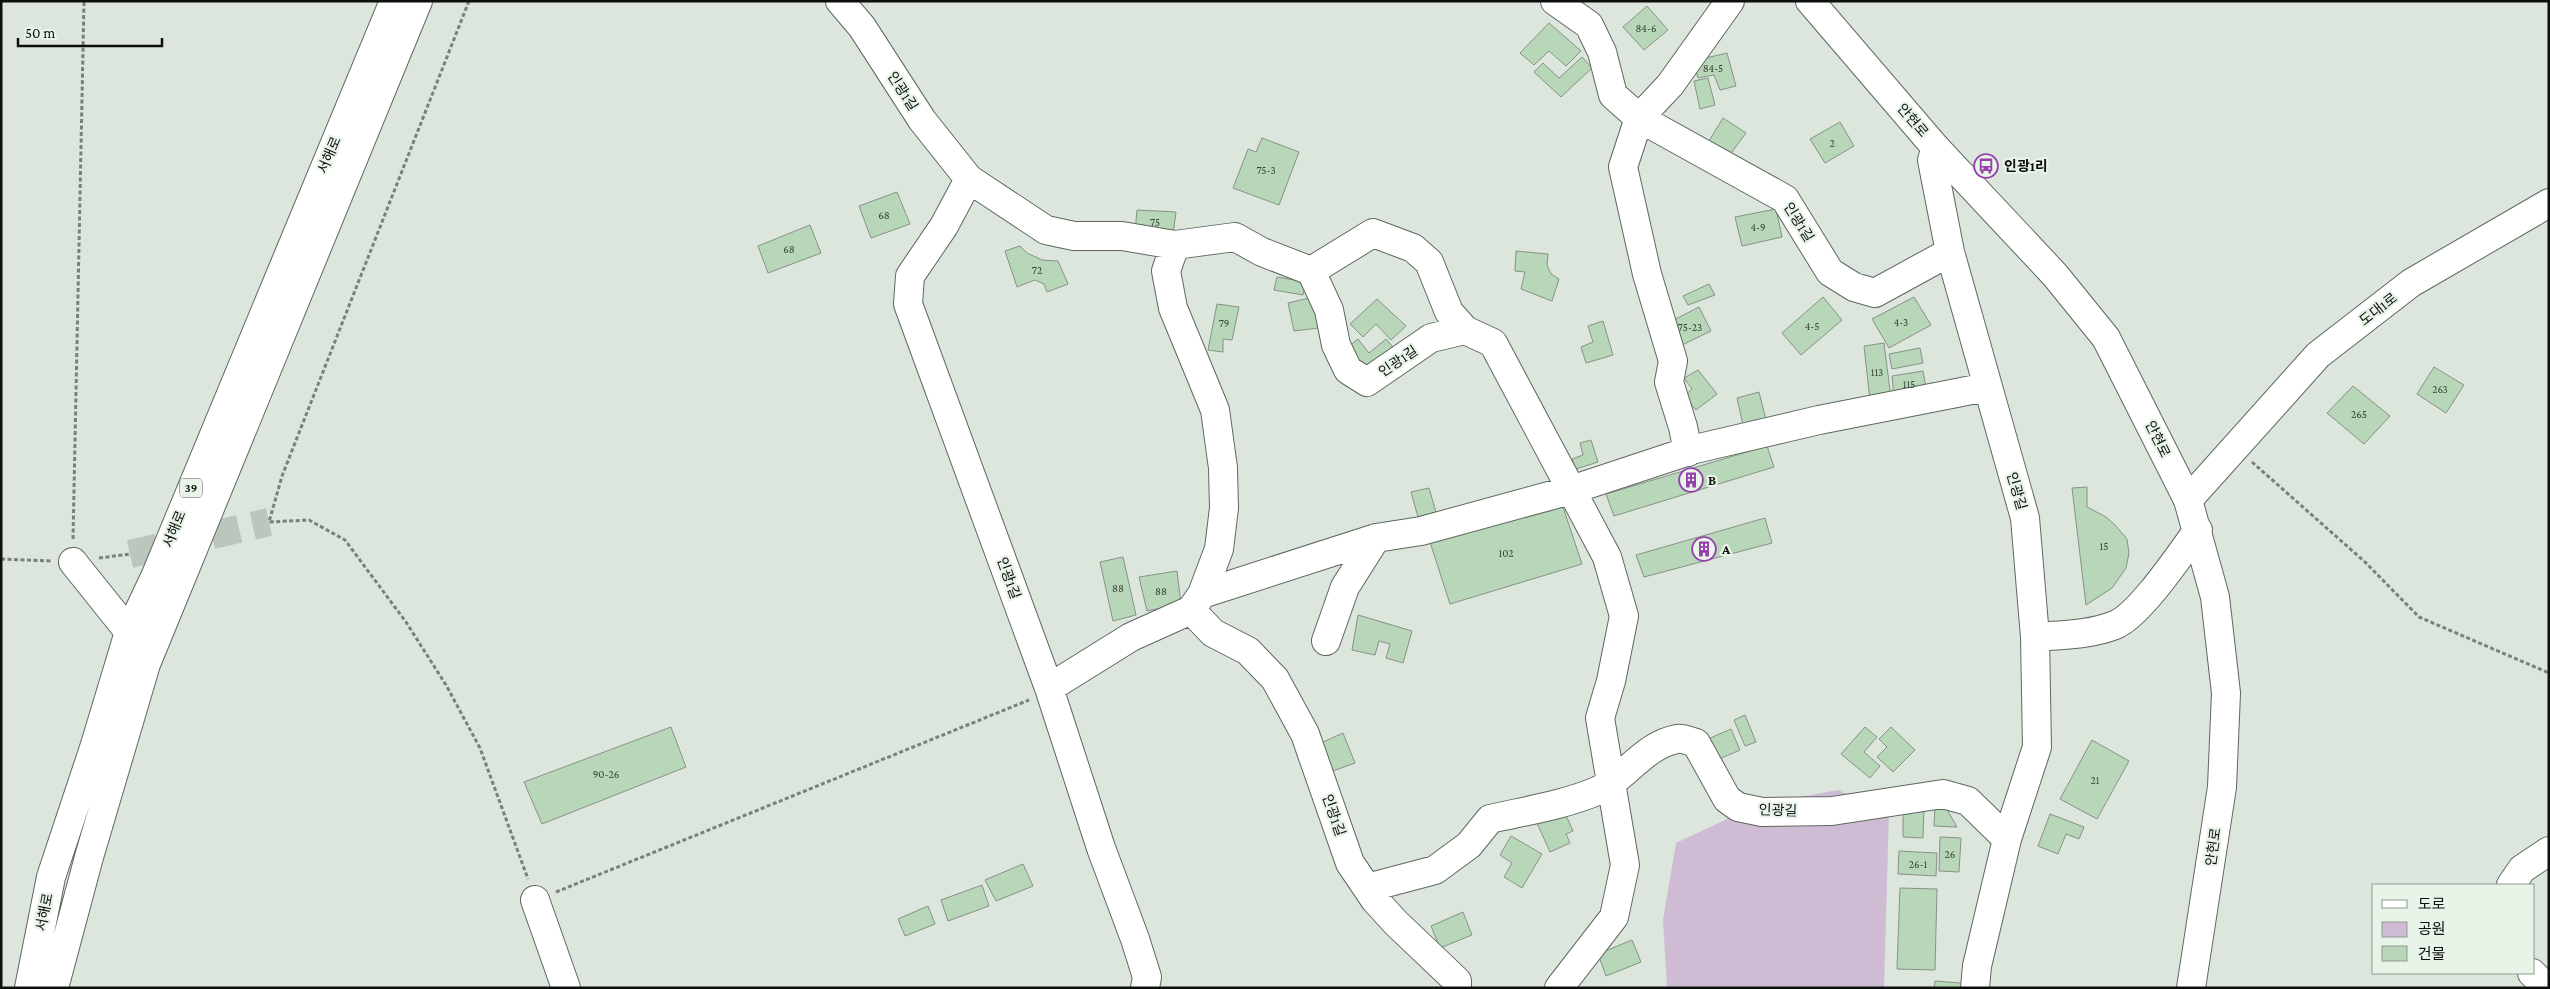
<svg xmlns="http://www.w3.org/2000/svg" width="2550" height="989" font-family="'Crimson Pro','Noto Sans KR',serif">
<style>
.green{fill:#cfbcd4}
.building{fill:#b7d7b8;stroke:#889188}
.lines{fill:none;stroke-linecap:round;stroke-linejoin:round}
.minor-tunnel{stroke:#bdc6bd;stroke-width:28;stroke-dasharray:28 14;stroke-linecap:butt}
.minor-casing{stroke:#5e685f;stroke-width:30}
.major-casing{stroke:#5e685f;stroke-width:30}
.path{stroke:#7a807a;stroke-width:3;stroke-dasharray:4 2.5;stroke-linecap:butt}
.minor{stroke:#fff;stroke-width:28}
.major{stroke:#fff;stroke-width:28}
.labels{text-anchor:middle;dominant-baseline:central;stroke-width:4.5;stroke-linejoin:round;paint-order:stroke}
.number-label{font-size:11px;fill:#384238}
.shield{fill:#e9f4e9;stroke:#4f544f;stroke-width:1}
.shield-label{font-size:12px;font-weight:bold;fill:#0d100d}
.street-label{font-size:14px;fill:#0d100d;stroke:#e9f4e9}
.poi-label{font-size:14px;font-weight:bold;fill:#0d100d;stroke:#e9f4e9;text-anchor:start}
</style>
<rect width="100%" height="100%" fill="#dce6dc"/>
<!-- green -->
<path class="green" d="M1838,790L1889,811L1884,988H1667L1663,920L1676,843L1757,805Z"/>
<!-- building -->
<path class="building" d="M1647,6L1668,30L1644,50L1623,27Z
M1549,23L1581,51L1566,66L1549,51L1534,65L1520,53Z
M1727,53L1736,86L1720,90L1714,75L1698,78L1693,61Z
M1582,57L1592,68L1561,97L1534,72L1543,63L1559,78Z
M1708,78L1715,105L1700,109L1694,81Z
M1723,118L1746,133L1729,156L1707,144Z
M1840,122L1854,146L1825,163L1810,139Z
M1262,138L1299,152L1279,205L1233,188L1248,149L1256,152Z
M897,192L910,224L871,238L859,206Z
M1776,209L1782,237L1742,246L1735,217Z
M1137,210L1176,212L1173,235L1135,232Z
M810,225L821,253L768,273L758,246Z
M1020,246L1027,253L1042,260L1058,261L1068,284L1047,292L1044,284L1035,280L1017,287L1005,251Z
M1516,251L1548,254L1547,265L1551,274L1559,279L1552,301L1521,289L1525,272L1515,271Z
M1277,277L1306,282L1303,295L1274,290Z
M1709,284L1715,295L1688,305L1683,296Z
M1313,297L1319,328L1294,331L1288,303Z
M1823,297L1842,320L1801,355L1782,333Z
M1914,297L1931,325L1889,348L1872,319Z
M1377,299L1406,326L1391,340L1376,324L1363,337L1350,324Z
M1217,304L1239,307L1232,340L1223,339V352L1208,350Z
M1699,307L1711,331L1680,346L1668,323Z
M1603,321L1613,355L1586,363L1581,347L1593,342L1588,326Z
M1358,339L1369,353L1386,339L1397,352L1366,377L1344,350Z
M1884,343L1891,398L1870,400L1864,346Z
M1920,348L1923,363L1892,369L1889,354Z
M2434,367L2464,385L2446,413L2417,394Z
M1698,370L1717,394L1696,410L1684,396L1692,389L1684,378Z
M1923,371L1927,393L1894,399L1892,376Z
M2353,386L2390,416L2364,444L2327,413Z
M1759,392L1766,420L1743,425L1737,398Z
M1591,440L1598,462L1576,469L1572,459L1583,455L1580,443Z
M1767,446L1774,467L1614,516L1606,494Z
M2087,487V507L2106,517L2115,525L2127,539L2129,553L2126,568L2112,588L2086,605L2072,488Z
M1429,488L1436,512L1418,517L1411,492Z
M1562,504L1582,564L1450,604L1430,542Z
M1765,518L1772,543L1644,577L1636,555Z
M1123,557L1136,615L1113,621L1100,562Z
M1177,571L1181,604L1147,611L1139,577Z
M1358,615L1412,631L1403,663L1386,658L1390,644L1379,641L1375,655L1352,650Z
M1745,715L1756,742L1745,746L1734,720Z
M671,727L686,767L542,824L524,782Z
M1865,727L1877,737L1864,752L1880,766L1870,778L1841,754Z
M1891,727L1915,750L1893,772L1877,757L1887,747L1879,739Z
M1731,729L1740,750L1710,763L1701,742Z
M1343,733L1355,763L1333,771L1321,743Z
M2092,740L2129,761L2097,819L2060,799Z
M1935,805L1945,806L1957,827L1934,826Z
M1903,808H1924L1923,838L1903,837Z
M1564,811L1573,831L1566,834L1570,843L1550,852L1537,823Z
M2050,814L2084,827L2079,839L2066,834L2058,854L2038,846Z
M1511,836L1542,854L1522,888L1504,877L1512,863L1500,855Z
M1940,837L1961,838L1959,872L1939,871Z
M1899,851L1937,853L1936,876L1898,874Z
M1023,864L1033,886L996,901L985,880Z
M982,885L989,906L948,921L941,900Z
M1900,888L1937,889L1935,970L1897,969Z
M928,906L935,924L905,936L898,919Z
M1463,912L1472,935L1440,948L1431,926Z
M1632,940L1641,962L1606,976L1598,954Z
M1935,981L1972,984V988H1934Z"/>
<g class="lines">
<!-- minor-tunnel -->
<path class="minor-tunnel" d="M130,554L269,522"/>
<!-- minor casing -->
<g class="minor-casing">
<path id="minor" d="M840,1L862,27L922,120L969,179L1046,230L1074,236H1122L1175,245L1235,237L1262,252L1311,271L1329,310L1336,345L1348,370L1367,382L1431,338L1465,330L1493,343L1607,557L1624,616L1611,681L1600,718L1625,865L1614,917L1559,988
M1555,1L1589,25L1602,52L1613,95L1639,118L1785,199L1830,272L1854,287L1875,293L1950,252
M1936,148L1932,160L1950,252L2025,518L2035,637L2037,747L2007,839L1977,966L1975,988
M969,179L944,226L910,276L908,304L1049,688L1101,848L1135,939L1147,977L1145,988
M1175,245L1166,271L1173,308L1215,410L1223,468L1224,508L1219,549L1202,594
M1311,271L1373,233L1413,248L1429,262L1449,312L1465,330
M1688,452L1683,427L1669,382L1673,361L1647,274L1623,167L1639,118L1670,85L1730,1
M2188,500L2318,355L2411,283L2549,203
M73,562L129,632
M1191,610L1202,594L1376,538L1421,531L1571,490L1695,449L1819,420L1987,387
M1191,610L1213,633L1248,651L1275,679L1305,734L1350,863L1375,900L1396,923L1457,981V988
M2035,637C2061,635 2090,635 2115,625C2140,615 2181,553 2198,530
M1326,641L1345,587L1376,538
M1049,688L1131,637L1191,610
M2511,885L2522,869L2549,851
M1367,888L1435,870L1469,845L1490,819C1525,811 1564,805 1597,791C1626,778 1644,745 1677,739C1682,738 1690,741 1696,743L1727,799L1738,807L1762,812L1832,811L1943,794L1968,801L2007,839
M535,900L566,988
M2532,973L2547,988"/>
</g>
<!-- major casing -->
<g class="major-casing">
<path id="major" d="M1810,1L1936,148L2055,275L2106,338L2188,500L2215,597L2226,693L2222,787L2191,988
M29,988L51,877L94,748L129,632L155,577L394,1
M54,988L89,857L146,664L418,1"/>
</g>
<!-- path -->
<path class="path" d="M469,1L282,476L269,522L309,520L345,540L406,622L446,685L480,748L528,879
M2252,462L2365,562L2419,617L2549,673
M73,539L84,1
M99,558L130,554
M1,559L51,561
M556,892L1029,700"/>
<!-- minor -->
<use href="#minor" class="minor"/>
<!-- major -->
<use href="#major" class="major"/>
</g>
<!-- icons -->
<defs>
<g id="bus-ring" transform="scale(1.25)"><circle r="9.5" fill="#e9f4e9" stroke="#9640ae" stroke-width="1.5"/><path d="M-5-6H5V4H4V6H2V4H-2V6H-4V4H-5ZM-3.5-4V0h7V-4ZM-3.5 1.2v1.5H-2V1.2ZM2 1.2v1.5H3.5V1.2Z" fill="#9640ae"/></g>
<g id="building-ring" transform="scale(1.25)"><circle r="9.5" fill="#e9f4e9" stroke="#9640ae" stroke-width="1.5"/><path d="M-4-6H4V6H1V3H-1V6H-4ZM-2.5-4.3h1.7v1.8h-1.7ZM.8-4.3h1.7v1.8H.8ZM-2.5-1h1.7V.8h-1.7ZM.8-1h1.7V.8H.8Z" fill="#9640ae"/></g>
</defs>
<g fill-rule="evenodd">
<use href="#bus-ring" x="1986" y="166"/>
<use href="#building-ring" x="1691" y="480"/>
<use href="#building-ring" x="1704" y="549"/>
</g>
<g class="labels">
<!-- number labels -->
<g class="number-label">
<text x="1646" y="28">84-6</text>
<text x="1713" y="68">84-5</text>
<text x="1832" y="143">2</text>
<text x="1266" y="170">75-3</text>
<text x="884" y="215">68</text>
<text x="1155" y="222">75</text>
<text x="1758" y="227">4-9</text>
<text x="789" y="249">68</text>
<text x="1037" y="270">72</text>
<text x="1901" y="322">4-3</text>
<text x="1224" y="323">79</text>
<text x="1812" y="326">4-5</text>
<text x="1690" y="327">75-23</text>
<text x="1877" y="372">113</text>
<text x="1909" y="384">115</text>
<text x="2440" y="389">263</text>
<text x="2359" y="414">265</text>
<text x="2104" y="546">15</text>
<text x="1506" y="553">102</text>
<text x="1118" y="588">88</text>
<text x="1161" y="591">88</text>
<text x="606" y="774">90-26</text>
<text x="2095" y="780">21</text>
<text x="1950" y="854">26</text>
<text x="1918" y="864">26-1</text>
</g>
<!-- shield labels -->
<rect class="shield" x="180" y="478.5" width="22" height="19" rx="4"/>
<g class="shield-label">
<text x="191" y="488">39</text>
</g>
<!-- street labels -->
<g class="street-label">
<text transform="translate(903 91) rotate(57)">인광1길</text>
<text transform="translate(1913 120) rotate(49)">안현로</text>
<text transform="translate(329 155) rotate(-67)">서해로</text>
<text transform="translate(1799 222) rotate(58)">인광1길</text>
<text transform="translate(2378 309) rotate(-38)">도대1로</text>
<text transform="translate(1398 361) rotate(-34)">인광1길</text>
<text transform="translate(2158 439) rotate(64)">안현로</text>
<text transform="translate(2017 491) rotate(74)">인광길</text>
<text transform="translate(174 529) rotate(-68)">서해로</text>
<text transform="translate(1009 578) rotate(70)">인광1길</text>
<text transform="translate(1778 810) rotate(2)">인광길</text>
<text transform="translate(1334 815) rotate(71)">인광1길</text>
<text transform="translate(2213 847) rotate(-82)">안현로</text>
<text transform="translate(44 912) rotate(-79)">서해로</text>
</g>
<!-- poi labels -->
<g class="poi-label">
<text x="2004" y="166">인광1리</text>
<text x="1708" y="480">B</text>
<text x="1722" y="549">A</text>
</g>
</g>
<!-- border -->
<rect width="2550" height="989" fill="none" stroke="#0d100d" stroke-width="5"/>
<!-- legend -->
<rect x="2372" y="884" width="162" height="90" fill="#e9f4e9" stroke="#919991"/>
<rect x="2382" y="900" width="25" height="8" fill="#ffffff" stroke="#919991"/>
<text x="2418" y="909" font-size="15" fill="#0d100d">도로</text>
<rect x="2382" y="922" width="25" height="15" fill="#cfbcd4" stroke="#919991"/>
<text x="2418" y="934" font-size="15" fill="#0d100d">공원</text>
<rect x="2382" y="946" width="25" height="15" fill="#b7d7b8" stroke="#919991"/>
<text x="2418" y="959" font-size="15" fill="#0d100d">건물</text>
<!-- scale -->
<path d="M18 38v8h144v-8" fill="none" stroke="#0d100d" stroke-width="2.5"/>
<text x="25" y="38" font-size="15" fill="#0d100d" stroke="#e9f4e9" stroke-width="4" paint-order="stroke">50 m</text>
</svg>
